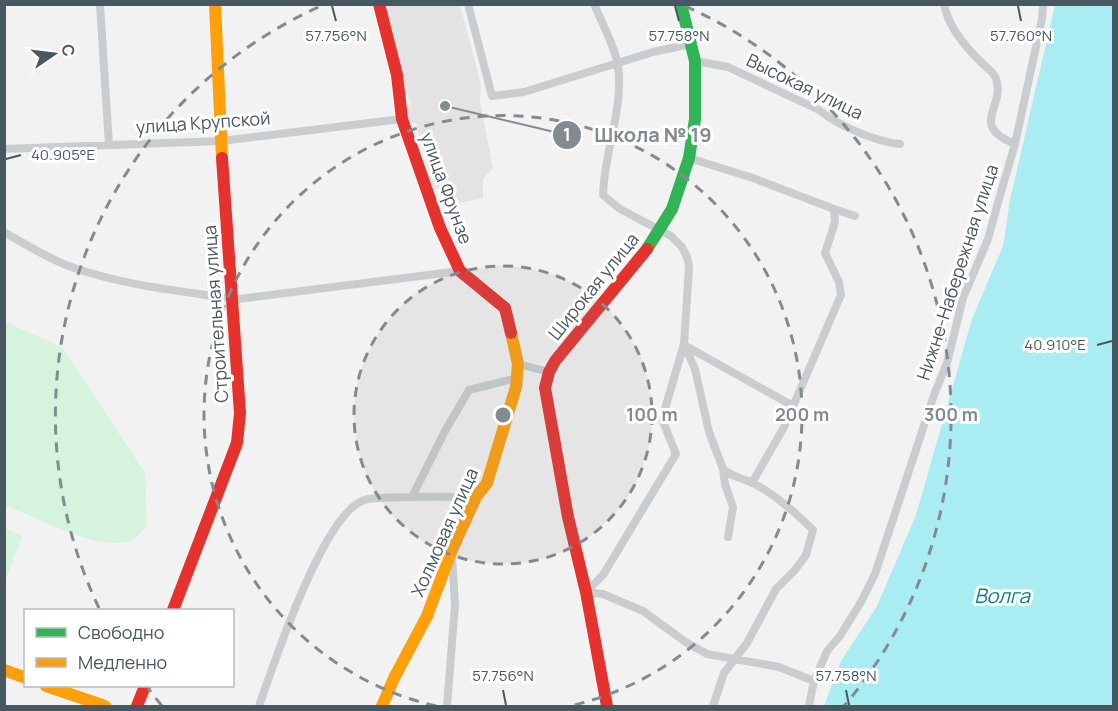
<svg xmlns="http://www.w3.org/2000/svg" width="1118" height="711" font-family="Manrope,sans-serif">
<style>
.education{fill:#e4e3e4}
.green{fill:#d6f3dd}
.water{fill:#a9edf2}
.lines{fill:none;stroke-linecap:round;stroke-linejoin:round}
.street{stroke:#c9cdcf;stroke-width:8}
.fast{stroke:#30b455;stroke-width:12}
.slow{stroke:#ff9f0a;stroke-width:12}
.jam{stroke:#e5322d;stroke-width:12}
.ticks{fill:none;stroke:#485860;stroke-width:2}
.ring{fill:none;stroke:#818b90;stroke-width:3;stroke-dasharray:10 8}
.labels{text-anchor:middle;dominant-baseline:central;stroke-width:6;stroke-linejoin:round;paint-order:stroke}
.street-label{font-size:18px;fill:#485860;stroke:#fff}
.water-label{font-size:20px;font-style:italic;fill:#077d86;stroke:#fff}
.ticks-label{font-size:15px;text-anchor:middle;fill:#485860;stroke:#fff;stroke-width:6;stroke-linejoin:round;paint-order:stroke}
.centre{fill:#818b90;stroke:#fff;stroke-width:3}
.ring-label{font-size:18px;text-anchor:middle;font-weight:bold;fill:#818b90;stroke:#fff;stroke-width:6;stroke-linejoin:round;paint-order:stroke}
.leader{fill:none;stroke:#818b90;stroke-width:2}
.callout-dot{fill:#818b90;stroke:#fff;stroke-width:2}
.mark-label{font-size:18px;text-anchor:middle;font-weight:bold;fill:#fff}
.callout-label{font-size:20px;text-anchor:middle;font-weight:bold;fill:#818b90;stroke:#fff;stroke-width:6;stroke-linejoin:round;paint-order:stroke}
</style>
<rect width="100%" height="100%" fill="#f3f2f2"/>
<!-- education -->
<path class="education" d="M384,5H460L481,85L480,102L493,168L483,179V198L447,206L441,188L433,189L416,123H410L406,106L411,105L400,73Z"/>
<!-- green -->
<path class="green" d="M5,322L62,347L145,473L147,526C142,531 136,539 129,541C93,551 40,517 5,506Z
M5,528L22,536L5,582Z"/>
<!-- water -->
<path class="water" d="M1055,5H1113V706H824L841,661L877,606L916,515L972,319L1003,246L1010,200Z"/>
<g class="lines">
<!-- street -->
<path class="street" d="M100,4L109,145
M468,4L492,96L524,92L653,52L691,44
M944,4C948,27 967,49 984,65C989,70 994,72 996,79C1006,107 968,125 1015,144
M695,61L728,67L819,110C837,125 876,142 900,144
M4,149L221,141L402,119
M689,158L753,178L834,209L835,222L825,253L839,282L841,295L784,427L752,483
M834,209L855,216
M4,232C30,247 57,264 87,272C132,286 180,291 227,298L238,299L460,271
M684,344L695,369L709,432L723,469L725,484L733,507L728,537
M684,345L793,406
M518,364L549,372
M412,497L445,431L469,390L517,378
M586,592L603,575L676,454L662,419L684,344L689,266L687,257L682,247L671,236L620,209L603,195C604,152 624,109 618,66C616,49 601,21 594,4
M586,592L603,594L643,611L687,643L707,654L779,667L814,681
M259,706C274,663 322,518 362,501C367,498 374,499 380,498C412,496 444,497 476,497
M447,706L455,605L452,556
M713,706L724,673L747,643L776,589L795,570L806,555L813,530C794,511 776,495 753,483C742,478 732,477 723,469
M809,706L814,681L827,651L840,636L861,602L875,574L934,395L947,363L963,298L988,239L999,199L1015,144L1042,19L1043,4"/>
<!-- fast -->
<path class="fast" d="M647,249L672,209L689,158L695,119V61L681,4"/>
<!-- slow -->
<path class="slow" d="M215,4L222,158
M4,670L26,678
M46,686L105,706
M382,706L394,678L427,616L451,552L476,497L487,483L516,387L518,364L511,333"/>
<!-- jam -->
<path class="jam" d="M379,4L397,75L402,119L440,228L460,271L505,308L511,333
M173,610L237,443L240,413L222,158
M137,706L145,686
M607,706L586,592L568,517L545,388L549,372L555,361L647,249"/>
</g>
<!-- ticks -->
<path class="ticks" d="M332,6L336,21M675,6L679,21M1018,6L1021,21M6,159L21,155M1097,345L1112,341M503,690L506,705M846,690L849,705"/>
<!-- distance rings -->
<circle cx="503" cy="415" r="149" fill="#818b90" fill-opacity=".12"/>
<g class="ring">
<circle cx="503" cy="415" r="149"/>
<path d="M436 706A299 299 0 1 1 570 706"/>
<path d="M162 706A448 448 0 0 1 148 688M99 608A448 448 0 0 1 321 6M685 6A448 448 0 0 1 844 706"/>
</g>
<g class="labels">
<!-- street labels -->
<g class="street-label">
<text transform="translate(805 86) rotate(26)">Высокая улица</text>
<text transform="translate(203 122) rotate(-4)">улица Крупской</text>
<text transform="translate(447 188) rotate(70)">улица Фрунзе</text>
<text transform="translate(957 272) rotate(-72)">Нижне-Набережная улица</text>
<text transform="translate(593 286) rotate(-51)">Широкая улица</text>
<text transform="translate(215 314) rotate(-94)">Строительная улица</text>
<text transform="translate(444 532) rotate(-66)">Холмовая улица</text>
</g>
<!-- water labels -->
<g class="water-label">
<text x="1002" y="595">Волга</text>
</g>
</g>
<g class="ticks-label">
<text x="336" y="41">57.756°N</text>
<text x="679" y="41">57.758°N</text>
<text x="1021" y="41">57.760°N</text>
<text x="63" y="160">40.905°E</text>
<text x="1055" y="350">40.910°E</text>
<text x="503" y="681">57.756°N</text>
<text x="846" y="681">57.758°N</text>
</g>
<circle cx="503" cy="415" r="9" class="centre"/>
<g class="ring-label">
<text x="652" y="421">100 m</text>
<text x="802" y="421">200 m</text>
<text x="951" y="421">300 m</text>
</g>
<!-- callouts -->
<path class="leader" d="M445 106L567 135"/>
<g class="callout-dot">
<circle cx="445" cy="106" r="6"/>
<circle cx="567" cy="135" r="15"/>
</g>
<g class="mark-label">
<text x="567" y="141">1</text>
</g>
<g class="callout-label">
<text x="653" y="142">Школа № 19</text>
</g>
<!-- border -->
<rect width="1118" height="711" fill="none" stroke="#485860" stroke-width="12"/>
<!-- legend -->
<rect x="24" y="609" width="210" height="78" fill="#ffffff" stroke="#b6bcbf" stroke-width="1.5"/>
<rect x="36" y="628" width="30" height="9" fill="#30b455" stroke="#b6bcbf" stroke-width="1.5"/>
<text x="78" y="639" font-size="18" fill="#485860">Свободно</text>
<rect x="36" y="658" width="30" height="9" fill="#ff9f0a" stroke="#b6bcbf" stroke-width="1.5"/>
<text x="78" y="669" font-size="18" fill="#485860">Медленно</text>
<!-- north arrow -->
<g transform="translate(54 54) rotate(76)" stroke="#ffffff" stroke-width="4.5" paint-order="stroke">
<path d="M0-4.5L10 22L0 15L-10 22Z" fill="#485860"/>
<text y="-9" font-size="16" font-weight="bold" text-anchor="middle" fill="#485860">С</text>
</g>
</svg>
